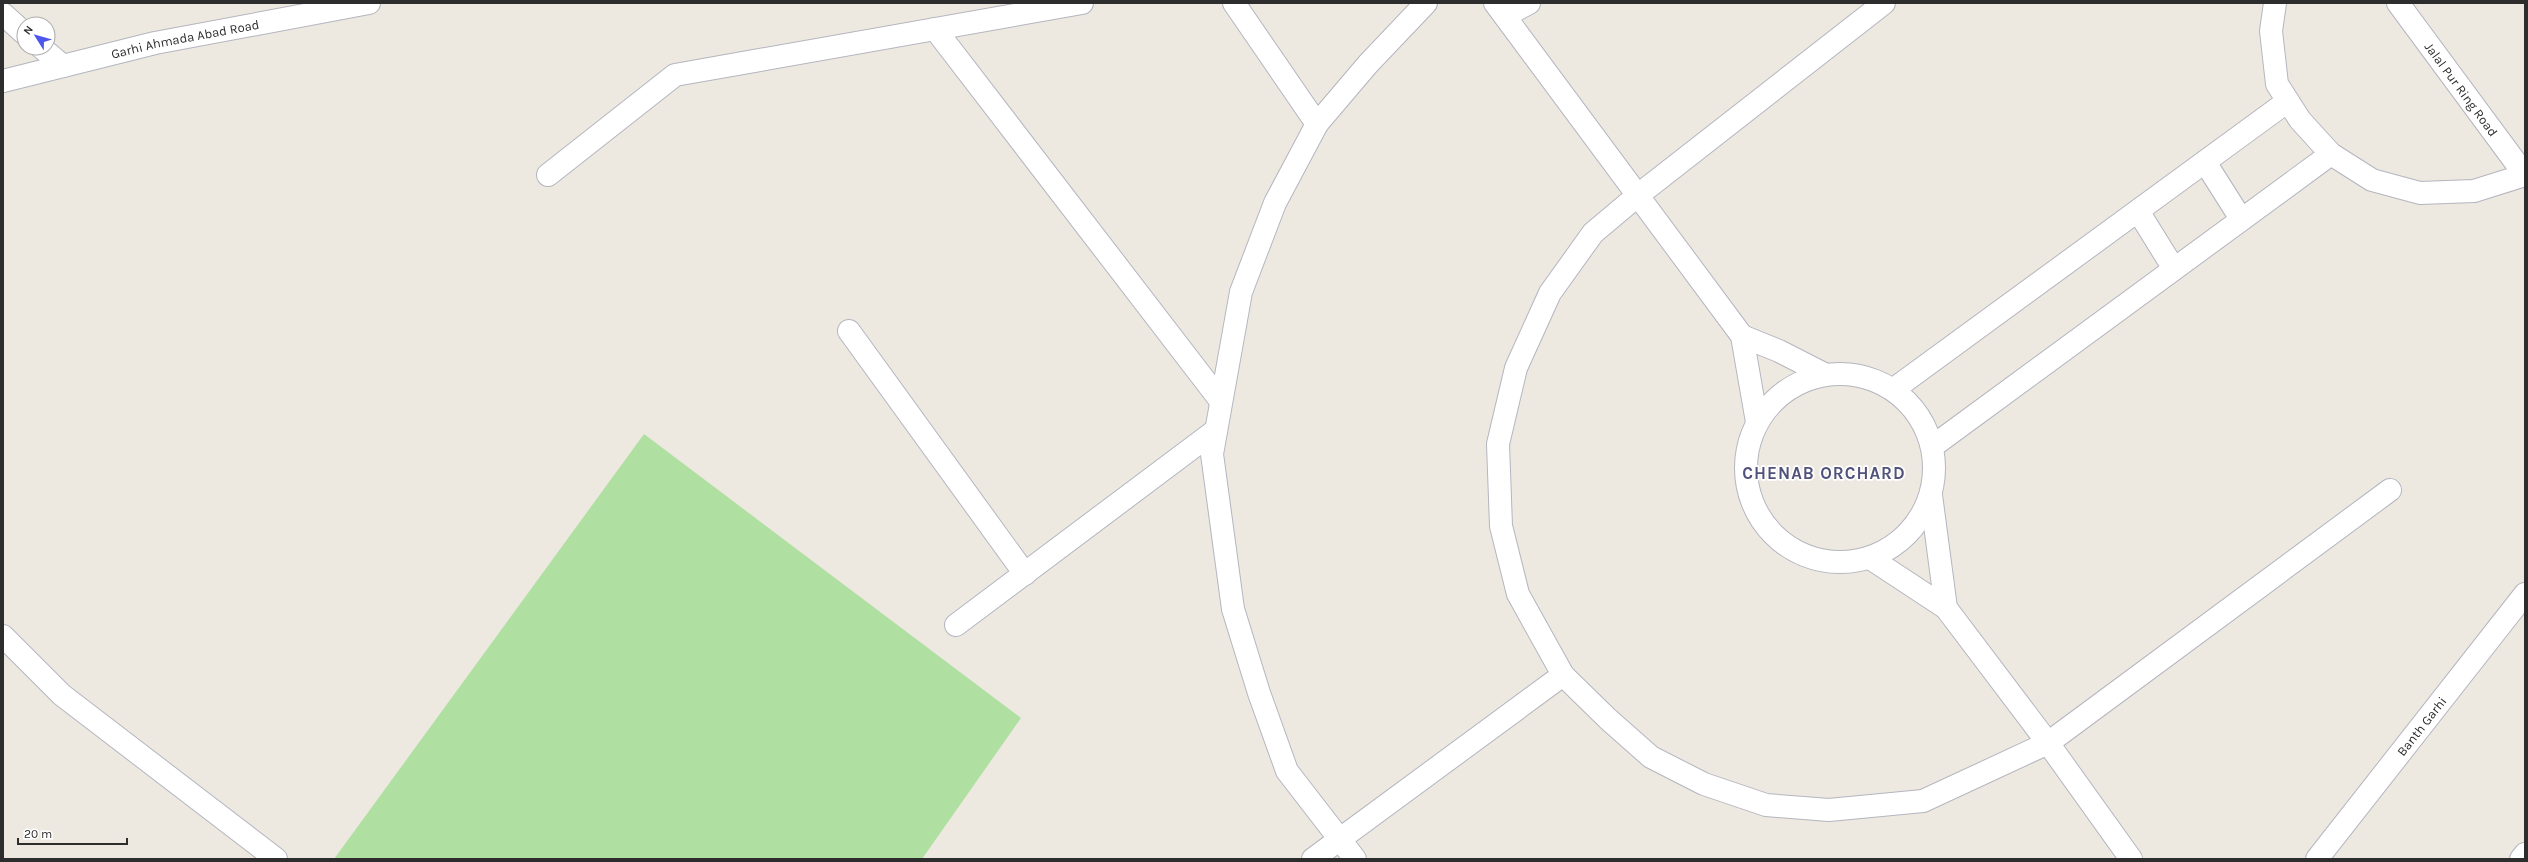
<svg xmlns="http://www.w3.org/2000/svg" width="2528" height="862" font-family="Karla,sans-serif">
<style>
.green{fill:#afe0a1}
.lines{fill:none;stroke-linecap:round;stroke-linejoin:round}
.street-casing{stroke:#b4b5bf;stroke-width:24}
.secondary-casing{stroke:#b4b5bf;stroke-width:24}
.street{stroke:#fff;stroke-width:22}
.secondary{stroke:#fff;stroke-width:22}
.labels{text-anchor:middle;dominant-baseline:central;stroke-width:3.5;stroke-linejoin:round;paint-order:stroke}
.street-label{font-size:13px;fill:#2d2d2d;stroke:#fff}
.district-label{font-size:17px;font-weight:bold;letter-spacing:1px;fill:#50527b;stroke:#fff}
</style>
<rect width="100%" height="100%" fill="#ede9e1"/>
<!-- green -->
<path class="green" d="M644,434L1021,718L922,859H334Z"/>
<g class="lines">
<!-- street casing -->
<g class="street-casing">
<g id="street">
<path d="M1234,3L1317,124"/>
<path d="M1495,3L1742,336L1757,422"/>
<path d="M1884,3L1637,196L1593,233L1550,293L1516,368L1498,444L1501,526L1518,594L1563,675L1608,719L1651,757L1704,784L1766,805L1829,810L1923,801L2048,743L2390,490"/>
<path d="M2275,3L2271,31L2277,84L2300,120L2331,154L2372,180L2420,193L2474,191L2525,175"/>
<path d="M3,14L24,33"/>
<path d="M1505,16L1529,3"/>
<path d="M935,29L1220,400"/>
<path d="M42,48L63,66"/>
<path d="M2205,162L2241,219"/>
<path d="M548,175L675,75L1082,3"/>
<path d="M2138,211L2174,269"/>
<path d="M849,331L1025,574"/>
<path d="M1742,336L1779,351L1824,374"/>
<circle cx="1840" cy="468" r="94"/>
<path d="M1894,389L2288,101"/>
<path d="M1933,446L2331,154"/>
<path d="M1931,495L1946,608"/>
<path d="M1870,558L1946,608L2048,743L2131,859"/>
<path d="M956,625L1216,430"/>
<path d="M3,636L62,695L276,859"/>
<path d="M1313,859L1563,675"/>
<path d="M1355,859L1287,771L1259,693L1233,609L1212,454L1241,292L1275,203L1317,124L1368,64L1426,3"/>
<path id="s1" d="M2317,859L2525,594"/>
<path d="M2521,859L2525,854"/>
</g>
</g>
<!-- secondary casing -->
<g class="secondary-casing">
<g id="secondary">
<path id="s2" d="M2398,3L2525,175"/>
<path id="s3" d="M3,81L155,43L369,3"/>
</g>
</g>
<!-- street -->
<use href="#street" class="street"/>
<!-- secondary -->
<use href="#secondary" class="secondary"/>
</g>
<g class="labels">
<!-- street labels -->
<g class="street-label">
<text stroke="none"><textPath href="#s3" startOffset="187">Garhi Ahmada Abad Road</textPath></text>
<text stroke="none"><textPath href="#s2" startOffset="107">Jalal Pur Ring Road</textPath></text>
<text stroke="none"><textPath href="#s1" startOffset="169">Banth Garhi</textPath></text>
</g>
<!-- district labels -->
<g class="district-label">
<text x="1824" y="473">CHENAB ORCHARD</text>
</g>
</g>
<!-- border -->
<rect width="2528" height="862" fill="none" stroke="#2d2d2d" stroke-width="8"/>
<!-- north arrow -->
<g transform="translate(36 36) rotate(307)"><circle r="19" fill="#ffffff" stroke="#ababab"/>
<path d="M0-3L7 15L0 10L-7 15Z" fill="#4d57ee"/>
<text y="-6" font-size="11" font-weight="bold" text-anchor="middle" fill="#2d2d2d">N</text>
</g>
<!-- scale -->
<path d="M18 838v6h109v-6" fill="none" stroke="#2d2d2d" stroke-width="2"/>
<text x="24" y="838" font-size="12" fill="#2d2d2d" stroke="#ffffff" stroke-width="3" paint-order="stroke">20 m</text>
</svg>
